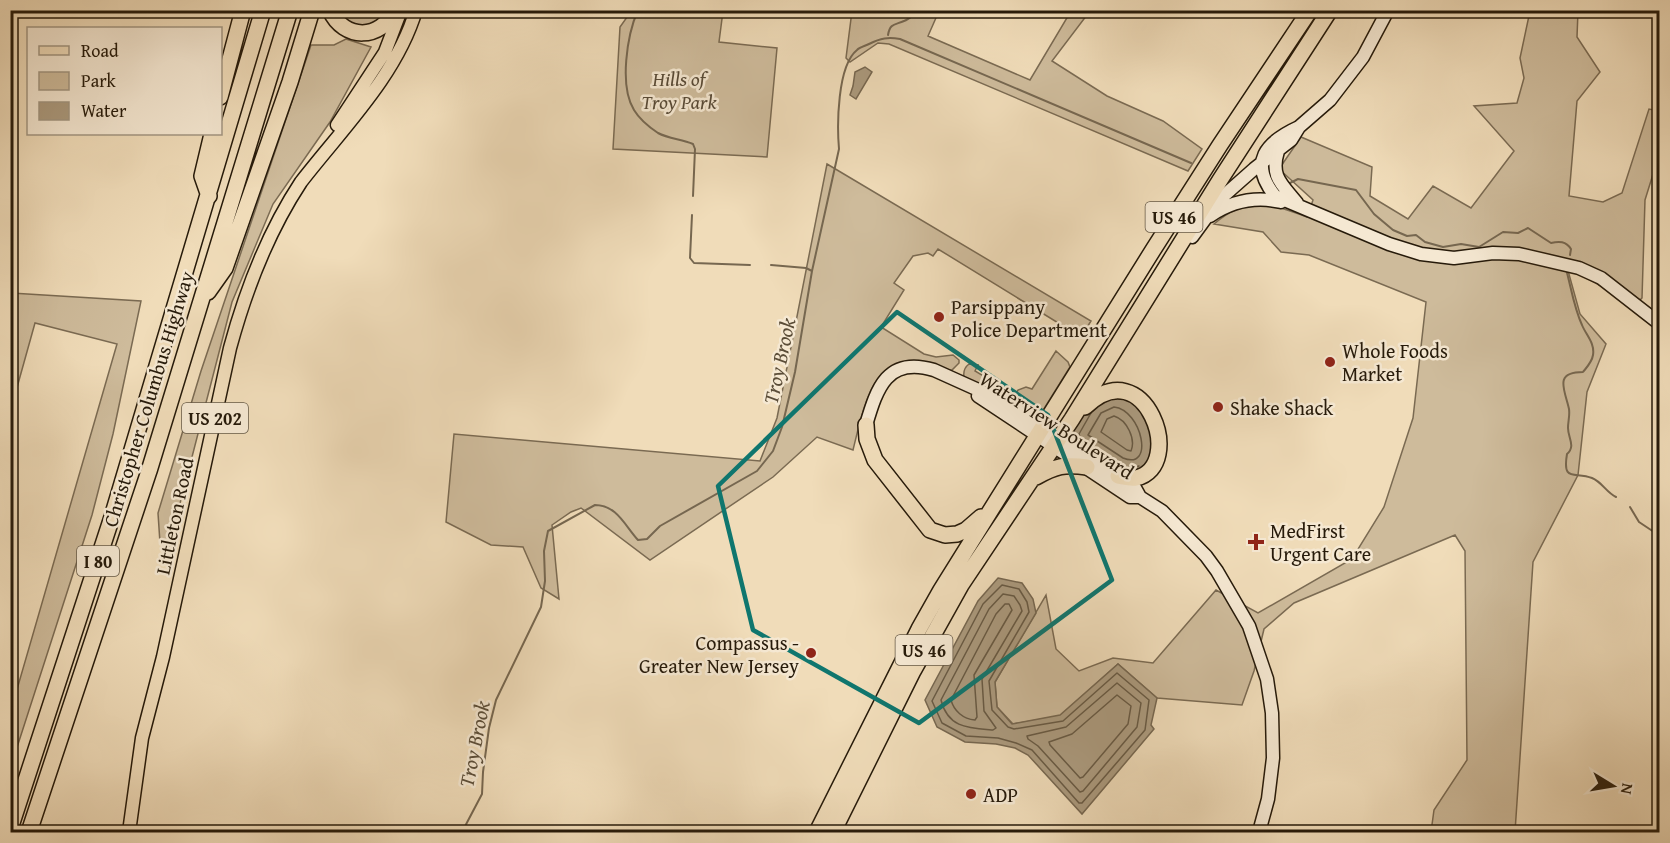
<svg xmlns="http://www.w3.org/2000/svg" width="1670" height="843" font-family="'Gentium Book Plus',serif">
<style>
.green{fill:#cebb9b;stroke:#7a6a52;stroke-width:1.5}
.water{fill:#ab9a7e;stroke:#766750;stroke-width:1.5}
.lines{fill:none;stroke-linecap:round;stroke-linejoin:round}
.shore{stroke:#685a44;stroke-width:1.5}
.stream{stroke:#766750;stroke-width:2}
.secondary-casing{stroke:#261a0a;stroke-width:15}
.primary-casing{stroke:#261a0a;stroke-width:15}
.highway-casing{stroke:#261a0a;stroke-width:18}
.secondary{stroke:#f5e8d2;stroke-width:12}
.primary{stroke:#f0dcb9;stroke-width:12}
.highway{stroke:#f0dcb9;stroke-width:15}
.marked{fill:none;stroke:#0f766e;stroke-width:4.5;stroke-linejoin:round}
.poi-dot{fill:#8f2418;stroke:#f5e8d2;stroke-width:2}
.labels{text-anchor:middle;dominant-baseline:central;stroke-width:5;stroke-linejoin:round;paint-order:stroke}
.shield{fill:#f5e8d2;stroke:#645846;stroke-width:1.5}
.shield-label{font-size:18px;font-weight:bold;fill:#261a0a}
.park-label{font-size:20px;font-style:italic;fill:#584a36;stroke:#f5e8d2}
.poi-label{font-size:20px;fill:#261a0a;stroke:#f5e8d2;text-anchor:start}
.street-label{font-size:20px;fill:#261a0a;stroke:#f5e8d2}
.water-label{font-size:21px;font-style:italic;fill:#5b4d38;stroke:#f5e8d2}
</style>
<rect width="100%" height="100%" fill="#f0dcb9"/>
<filter id="stains"><feTurbulence type="fractalNoise" baseFrequency=".00333" numOctaves="4"/><feColorMatrix values="0 0 0 0 .2 0 0 0 0 .09 0 0 0 0 .02 0 0 0 .5 -.17"/></filter>
<radialGradient id="worn" r=".72"><stop offset=".6" stop-color="#630" stop-opacity="0"/><stop offset="1" stop-color="#630" stop-opacity=".3"/></radialGradient>
<!-- green -->
<path class="green" d="M632,10L723,11L719,42L777,48L767,157L613,149L620,27Z
M335,11H384L378,26L350,27Z
M852,11H939L928,36L1030,80L1071,11H1090L1052,61L1107,96L1163,121L1202,149L1188,171L889,44L878,43L850,62L846,58Z
M1530,11H1578L1577,37L1600,72L1577,101L1569,196L1603,202L1622,193L1649,109L1659,111V155L1645,200L1642,298L1635,305L1567,267L1580,314L1606,344L1587,392L1578,475L1533,562L1515,832H1431L1434,810L1467,760L1465,551L1455,535L1294,603L1264,629L1254,671L1242,705L1157,698L1118,664L1060,716L1013,724L997,707L995,682L1046,595L1056,649L1079,671L1113,658L1153,663L1216,590L1258,613L1352,559L1384,507L1413,418L1426,302L1309,255L1281,252L1263,232L1214,224C1246,196 1270,203 1307,217L1313,200L1279,169L1301,137L1372,167L1370,196L1408,219L1433,186L1471,208L1514,151L1474,106L1517,103L1524,78L1520,58Z
M346,39L371,47L330,122L273,204L232,302L169,546L160,543L158,513L201,371L311,45H334Z
M827,164L1091,321L1081,337L938,249L933,256L928,253L913,256L894,283L904,290L881,327L924,354L936,357L953,355L959,360V363L952,370L948,371C926,358 894,356 877,380C865,396 858,430 853,450L817,437L773,477L650,560L581,508L571,512L552,525L559,599L541,588L523,547L491,545L446,522L454,434L760,461L777,418Z
M11,293L141,301L113,434L92,515L11,766V710L117,344L35,323L11,409Z
M1056,351L1068,362L1070,367L1042,412L1033,411L1031,414L964,377C963,371 965,367 969,364L978,365L975,371L1015,395L1018,390L1026,387L1032,389Z"/>
<!-- water -->
<path class="water" d="M865,67L872,72L856,99L850,95L853,86L855,72Z
M1098,398L1133,399L1151,423L1154,457L1135,474L1117,470L1078,445C1075,442 1073,440 1073,436C1072,426 1090,404 1098,398Z
M998,578L1022,583L1033,599L1036,613L995,682L997,707L1012,724L1060,715L1118,664L1157,698L1151,725L1154,729L1082,814L1028,755L1015,748L996,744L965,742L937,727L925,700L978,601Z"/>
<g class="lines">
<!-- shore -->
<path class="shore" d="M1114,407C1142,410 1155,471 1123,458L1088,435L1101,413Z
M1091,413L1079,434L1081,440C1096,450 1120,473 1139,466
M1114,416C1127,420 1136,439 1131,451L1127,450L1101,432L1107,419Z
M1002,585L1019,589L1027,602L1029,612L989,681L992,710L1008,727L1014,729L1063,721L1117,673L1149,700L1145,730L1082,803H1079L1032,750L1016,743L998,738L966,736L942,723L932,701L983,604Z
M1003,594L1014,596L1020,605L1022,611L982,679L984,711L996,728L993,730C968,728 948,728 941,700L989,609Z
M1005,604H1009L1012,610L974,675L977,717L975,720C963,719 954,711 951,700L996,614Z
M1117,683L1141,703L1137,727L1083,791L1080,792L1038,746L1028,739L1027,736L1066,727Z
M1117,695L1131,706L1128,724L1083,777L1080,778L1050,745L1049,742L1072,734Z"/>
<!-- stream -->
<path class="stream" d="M638,10C627,35 619,86 634,110C640,120 649,127 658,133C669,139 682,139 693,144L695,149L693,196
M888,35C890,23 895,25 904,21C909,19 916,13 921,10
M1288,184L1298,179L1356,190L1374,214L1393,230L1407,236L1416,235L1425,242L1443,247L1461,244L1479,247L1503,232L1518,233L1528,228L1551,243C1559,241 1566,241 1571,249L1570,255
M692,215L690,258L694,263L750,265
M771,265L806,268L812,271
M1566,269C1571,287 1574,308 1582,325C1586,335 1595,343 1593,355C1592,362 1587,367 1583,372C1553,372 1565,390 1569,409C1570,416 1568,421 1568,428C1568,438 1576,446 1567,454C1562,483 1575,471 1592,478C1602,482 1606,492 1616,497
M1630,507L1639,522L1660,536
M462,832L482,794L483,772L489,728L496,700L541,607L545,581L544,551L548,531L595,505C617,505 625,526 638,540L647,539L660,526L757,471L773,451L782,427L795,372L812,271L839,149C837,126 837,66 857,50C860,47 865,46 869,44C881,38 888,37 900,39L1191,163"/>
<!-- secondary casing -->
<g class="secondary-casing">
<path id="secondary" d="M1299,127C1266,142 1248,162 1275,196L1389,244L1421,254L1454,258L1493,253L1519,254L1579,268L1601,278L1660,324
M1278,151C1270,177 1282,184 1297,203
M1210,216C1232,201 1255,196 1281,202
M1192,237L1219,200L1254,169L1291,140L1299,127L1330,100L1363,57L1388,10
M978,396L1130,497H1140
M866,425C877,388 887,356 934,370L1005,402L1135,488L1140,497L1162,511L1206,556L1217,571L1249,626L1267,679L1272,713L1273,758L1268,799L1259,832"/>
</g>
<!-- primary casing -->
<g class="primary-casing">
<path id="primary" d="M337,125L385,52L401,10
M129,832L142,738L163,657L230,348C246,289 268,232 301,182C342,129 397,75 416,10"/>
</g>
<!-- highway casing -->
<g class="highway-casing">
<path id="highway" d="M330,10C344,41 381,40 395,10
M220,97L243,10
M209,196L202,176L212,134
M208,292L225,268L290,82L312,10
M1085,407C1145,348 1187,467 1136,478C1130,479 1124,477 1118,476
M866,425L867,439L875,460L930,530L945,535L957,534L966,530L981,517
M1036,477C1056,466 1064,464 1087,467
M10,829L112,517L263,10
M29,832L149,471L290,10
M817,832L919,629L941,590L1153,250L1220,145L1310,10
M833,832L913,671L961,585L1072,419L1220,180L1330,10"/>
</g>
<!-- secondary -->
<use href="#secondary" class="secondary"/>
<!-- primary -->
<use href="#primary" class="primary"/>
<!-- highway -->
<use href="#highway" class="highway"/>
</g>
<!-- marked area -->
<path class="marked" d="M897,312L1048,415L1112,580L919,723L753,630L718,486Z"/>
<!-- markers -->
<g class="poi-dot">
<circle cx="939" cy="317" r="6"/>
<circle cx="1330" cy="362" r="6"/>
<circle cx="1218" cy="407" r="6"/>
<path d="M1253 533h6v6h6v6h-6v6h-6v-6h-6v-6h6z"/>
<circle cx="811" cy="653" r="6"/>
<circle cx="971" cy="794" r="6"/>
</g>
<g class="labels">
<!-- shield labels -->
<g class="shield">
<rect x="1145.5" y="202" width="57" height="30" rx="4.5"/>
<rect x="182" y="403" width="66" height="30" rx="4.5"/>
<rect x="77" y="546" width="42" height="30" rx="4.5"/>
<rect x="895.5" y="635" width="57" height="30" rx="4.5"/>
</g>
<g class="shield-label">
<text x="1174" y="217">US 46</text>
<text x="215" y="418">US 202</text>
<text x="98" y="561">I 80</text>
<text x="924" y="650">US 46</text>
</g>
<!-- park labels -->
<g class="park-label">
<text x="679" y="78">Hills of<tspan x="679" dy="23">Troy Park</tspan></text>
</g>
<!-- poi labels -->
<g class="poi-label">
<text x="951" y="306">Parsippany<tspan x="951" dy="23">Police Department</tspan></text>
<text x="1342" y="350">Whole Foods<tspan x="1342" dy="23">Market</tspan></text>
<text x="1230" y="407">Shake Shack</text>
<text x="1270" y="530">MedFirst<tspan x="1270" dy="23">Urgent Care</tspan></text>
<text x="799" y="642" text-anchor="end">Compassus -<tspan x="799" dy="23">Greater New Jersey</tspan></text>
<text x="983" y="794">ADP</text>
</g>
<!-- street labels -->
<g class="street-label">
<text transform="translate(148 399) rotate(-73)">Christopher Columbus Highway</text>
<text transform="translate(1057 425) rotate(33)">Waterview Boulevard</text>
<text transform="translate(174 516) rotate(-78)">Littleton Road</text>
</g>
<!-- water labels -->
<g class="water-label">
<text transform="translate(779 361) rotate(-78)">Troy Brook</text>
<text transform="translate(474 744) rotate(-79)">Troy Brook</text>
</g>
</g>
<!-- margin -->
<rect width="1670" height="843" fill="none" stroke="#f0dcb9" stroke-width="36"/>
<rect x="12" y="12" width="1646" height="819" fill="none" stroke="#261a0a" stroke-width="3"/>
<rect x="18" y="18" width="1634" height="807" fill="none" stroke="#261a0a" stroke-width="1.5"/>
<!-- legend -->
<rect x="27" y="27" width="195" height="108" fill="#f5e8d2" stroke="#a29682" stroke-width="1.5"/>
<rect x="39" y="46" width="30" height="9" fill="#f0dcb9" stroke="#a29682" stroke-width="1.5"/>
<text x="81" y="57" font-size="18" fill="#261a0a">Road</text>
<rect x="39" y="72" width="30" height="18" fill="#cebb9b" stroke="#a29682" stroke-width="1.5"/>
<text x="81" y="87" font-size="18" fill="#261a0a">Park</text>
<rect x="39" y="102" width="30" height="18" fill="#ab9a7e" stroke="#a29682" stroke-width="1.5"/>
<text x="81" y="117" font-size="18" fill="#261a0a">Water</text>
<!-- north arrow -->
<g transform="translate(1613 786) rotate(101)" stroke="#f5e8d2" stroke-width="4.5" paint-order="stroke">
<path d="M0-4.5L10 22L0 15L-10 22Z" fill="#261a0a"/>
<text y="-9" font-size="16" font-weight="bold" text-anchor="middle" fill="#261a0a">N</text>
</g>
<rect width="100%" height="100%" filter="url(#stains)"/>
<rect width="100%" height="100%" fill="url(#worn)"/>
</svg>
